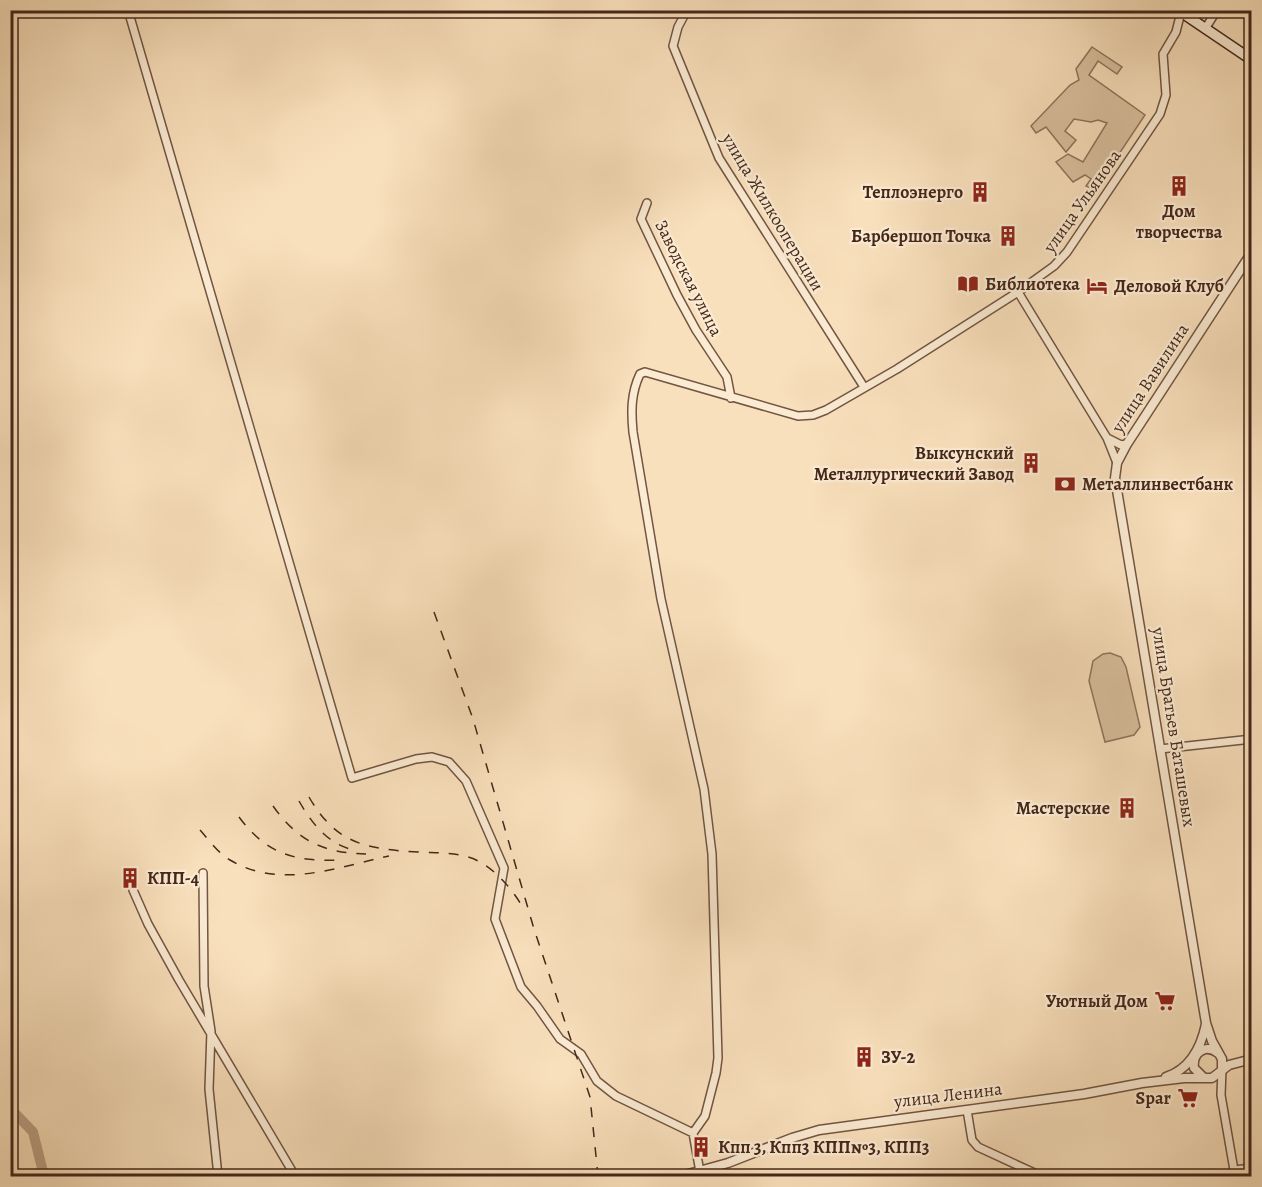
<svg xmlns="http://www.w3.org/2000/svg" width="1262" height="1187" font-family="Alegreya,serif">
<style>
.green{fill:#dac1a0;stroke:#90745d;stroke-width:1.5}
.lines{fill:none;stroke-linecap:round;stroke-linejoin:round}
.river{stroke:#bca185;stroke-width:10}
.minor-casing{stroke:#725542;stroke-width:10}
.tertiary-casing{stroke:#725542;stroke-width:11}
.secondary-casing{stroke:#45271a;stroke-width:12}
.minor{stroke:#fbebd3;stroke-width:7}
.tertiary{stroke:#fbebd3;stroke-width:8}
.secondary{stroke:#fbebd3;stroke-width:9}
.rail{stroke:#45271a;stroke-width:1.5;stroke-dasharray:10 10;stroke-linecap:butt}
.labels{text-anchor:middle;dominant-baseline:central;stroke-width:4.5;stroke-linejoin:round;paint-order:stroke}
.poi-label{font-size:18px;font-weight:bold;fill:#45271a;stroke:#fbebd3;text-anchor:end}
.street-label{font-size:18px;fill:#45271a;stroke:#fbebd3}
</style>
<rect width="100%" height="100%" fill="#f9e0bc"/>
<filter id="stains"><feTurbulence type="fractalNoise" baseFrequency=".00333" numOctaves="4"/><feColorMatrix values="0 0 0 0 .2 0 0 0 0 .09 0 0 0 0 .02 0 0 0 .5 -.17"/></filter>
<radialGradient id="worn" r=".72"><stop offset=".6" stop-color="#630" stop-opacity="0"/><stop offset="1" stop-color="#630" stop-opacity=".3"/></radialGradient>
<!-- green -->
<path class="green" d="M1092,47L1122,67L1117,74L1098,61L1089,75L1145,115L1095,190L1086,186L1091,179L1085,175L1073,182L1056,162L1068,154L1083,162L1107,123L1098,120L1091,122L1074,119L1065,131L1076,140L1066,152L1046,127L1036,133L1031,126L1070,85L1079,80L1076,69Z
M1110,653L1121,657L1126,667L1140,727L1134,735L1105,742L1089,681L1093,661L1103,654Z"/>
<g class="lines">
<!-- river -->
<path class="river" d="M10,1108L33,1132L44,1176"/>
<!-- minor casing -->
<g class="minor-casing">
<path id="minor" d="M128,10L352,778L416,759L432,757L449,762L466,781L504,868L495,919L521,987L537,1006L560,1039L581,1054L597,1081L616,1096L693,1133L705,1116L716,1073L718,1058L712,854L704,789L661,599L633,432C631,411 631,393 640,374L645,372L798,416L813,415L826,410L897,369L1018,292L1054,266L1067,252L1160,114L1166,95L1163,54L1176,32L1181,12
M687,10L678,27L673,46L719,158L864,387
M1205,29L1217,10
M647,203L641,219L677,295L696,330L727,377L731,398
M1018,292L1107,438L1117,463
M1107,438L1121,445L1127,444
M1160,749L1252,739
M203,873L204,986L211,1031L209,1089L218,1176
M133,890L148,924L179,980L295,1176
M1222,1069L1221,1095L1235,1176
M967,1110L972,1140L978,1147L1041,1176
M693,1133L700,1172
M1234,1170L1252,1168"/>
</g>
<!-- tertiary casing -->
<g class="tertiary-casing">
<path id="tertiary" d="M1222,1069V1059L1212,1041L1206,1023L1115,478L1117,463L1127,444L1252,252
M1166,1077C1190,1069 1201,1048 1206,1024
M1203,1077L1194,1068C1192,1053 1205,1043 1218,1053
M681,1176L728,1163L792,1138L819,1130L1084,1094L1142,1083L1184,1078H1212L1229,1065L1252,1059"/>
</g>
<!-- secondary casing -->
<g class="secondary-casing">
<path id="secondary" d="M1178,10L1252,60"/>
</g>
<!-- minor -->
<use href="#minor" class="minor"/>
<!-- tertiary -->
<use href="#tertiary" class="tertiary"/>
<!-- secondary -->
<use href="#secondary" class="secondary"/>
<!-- rail -->
<path class="rail" d="M434,612L473,719L534,929L590,1097L598,1176
M309,797C336,844 366,849 418,852C435,853 451,852 468,857C490,863 511,887 522,906
M299,801C311,822 326,842 350,849
M273,806C298,841 323,853 366,854
M239,817C268,856 297,862 344,860
M200,830C209,840 218,853 230,860C280,890 338,867 389,856"/>
</g>
<!-- icons -->
<defs>
<g id="building-bare" transform="scale(1.62)"><path d="M-4-6H4V6H1V3H-1V6H-4ZM-2.5-4.3h1.7v1.8h-1.7ZM.8-4.3h1.7v1.8H.8ZM-2.5-1h1.7V.8h-1.7ZM.8-1h1.7V.8H.8Z" fill="#8f2418" stroke="#fbebd3" stroke-width="2.5" paint-order="stroke"/></g>
<g id="library-bare" transform="scale(1.62)"><path d="M-6-4Q-3-5.5-.7-3.5V5Q-3 3-6 4ZM6-4Q3-5.5 .7-3.5V5Q3 3 6 4Z" fill="#8f2418" stroke="#fbebd3" stroke-width="2.5" paint-order="stroke"/></g>
<g id="hotel-bare" transform="scale(1.62)"><path d="M-6-4.5h1.5V1H6V5H4.5V3h-9V5H-6ZM-4 0a1.8 1.8 0 1 1 3.6 0ZM.5 0V-2.5h3Q6-2.5 6 0Z" fill="#8f2418" stroke="#fbebd3" stroke-width="2.5" paint-order="stroke"/></g>
<g id="bank-bare" transform="scale(1.62)"><path d="M-6-4H6V4H-6ZM0-2.3a2.3 2.3 0 1 0 0 4.6a2.3 2.3 0 1 0 0-4.6Z" fill="#8f2418" stroke="#fbebd3" stroke-width="2.5" paint-order="stroke"/></g>
<g id="supermarket-bare" transform="scale(1.62)"><path d="M-6-5.5h2.5l.6 2H6L4.5 2H-2.5L-4.4-4H-6ZM-1.5 3.2a1.3 1.3 0 1 0 .1 0ZM3 3.2a1.3 1.3 0 1 0 .1 0Z" fill="#8f2418" stroke="#fbebd3" stroke-width="2.5" paint-order="stroke"/></g>
</defs>
<g fill-rule="evenodd">
<use href="#building-bare" x="1179" y="186"/>
<use href="#building-bare" x="980" y="192"/>
<use href="#building-bare" x="1008" y="236"/>
<use href="#library-bare" x="968" y="284"/>
<use href="#hotel-bare" x="1097" y="286"/>
<use href="#building-bare" x="1031" y="463"/>
<use href="#bank-bare" x="1065" y="484"/>
<use href="#building-bare" x="1127" y="808"/>
<use href="#building-bare" x="130" y="878"/>
<use href="#supermarket-bare" x="1165" y="1001"/>
<use href="#building-bare" x="864" y="1057"/>
<use href="#supermarket-bare" x="1188" y="1098"/>
<use href="#building-bare" x="701" y="1147"/>
</g>
<g class="labels">
<!-- poi labels -->
<g class="poi-label">
<text x="963" y="192">Теплоэнерго</text>
<text x="1179" y="211" text-anchor="middle">Дом<tspan x="1179" dy="21">творчества</tspan></text>
<text x="991" y="236">Барбершоп Точка</text>
<text x="985" y="284" text-anchor="start">Библиотека</text>
<text x="1114" y="286" text-anchor="start">Деловой Клуб</text>
<text x="1014" y="453">Выксунский<tspan x="1014" dy="21">Металлургический Завод</tspan></text>
<text x="1082" y="484" text-anchor="start">Металлинвестбанк</text>
<text x="1110" y="808">Мастерские</text>
<text x="147" y="878" text-anchor="start">КПП-4</text>
<text x="1148" y="1001">Уютный Дом</text>
<text x="881" y="1057" text-anchor="start">ЗУ-2</text>
<text x="1171" y="1098">Spar</text>
<text x="718" y="1147" text-anchor="start">Кпп 3, Кпп3 КПП№3, КПП3</text>
</g>
<!-- street labels -->
<g class="street-label">
<text transform="translate(1082 201) rotate(-55)">улица Ульянова</text>
<text transform="translate(773 212) rotate(59)">улица Жилкооперации</text>
<text transform="translate(689 278) rotate(63)">Заводская улица</text>
<text transform="translate(1150 378) rotate(-57)">улица Вавилина</text>
<text transform="translate(1174 727) rotate(81)">улица Братьев Баташевых</text>
<text transform="translate(948 1095) rotate(-7)">улица Ленина</text>
</g>
</g>
<!-- margin -->
<rect width="1262" height="1187" fill="none" stroke="#f9e0bc" stroke-width="36"/>
<rect x="12" y="12" width="1238" height="1163" fill="none" stroke="#45271a" stroke-width="3"/>
<rect x="18" y="18" width="1226" height="1151" fill="none" stroke="#45271a" stroke-width="1.5"/>
<rect width="100%" height="100%" filter="url(#stains)"/>
<rect width="100%" height="100%" fill="url(#worn)"/>
</svg>
